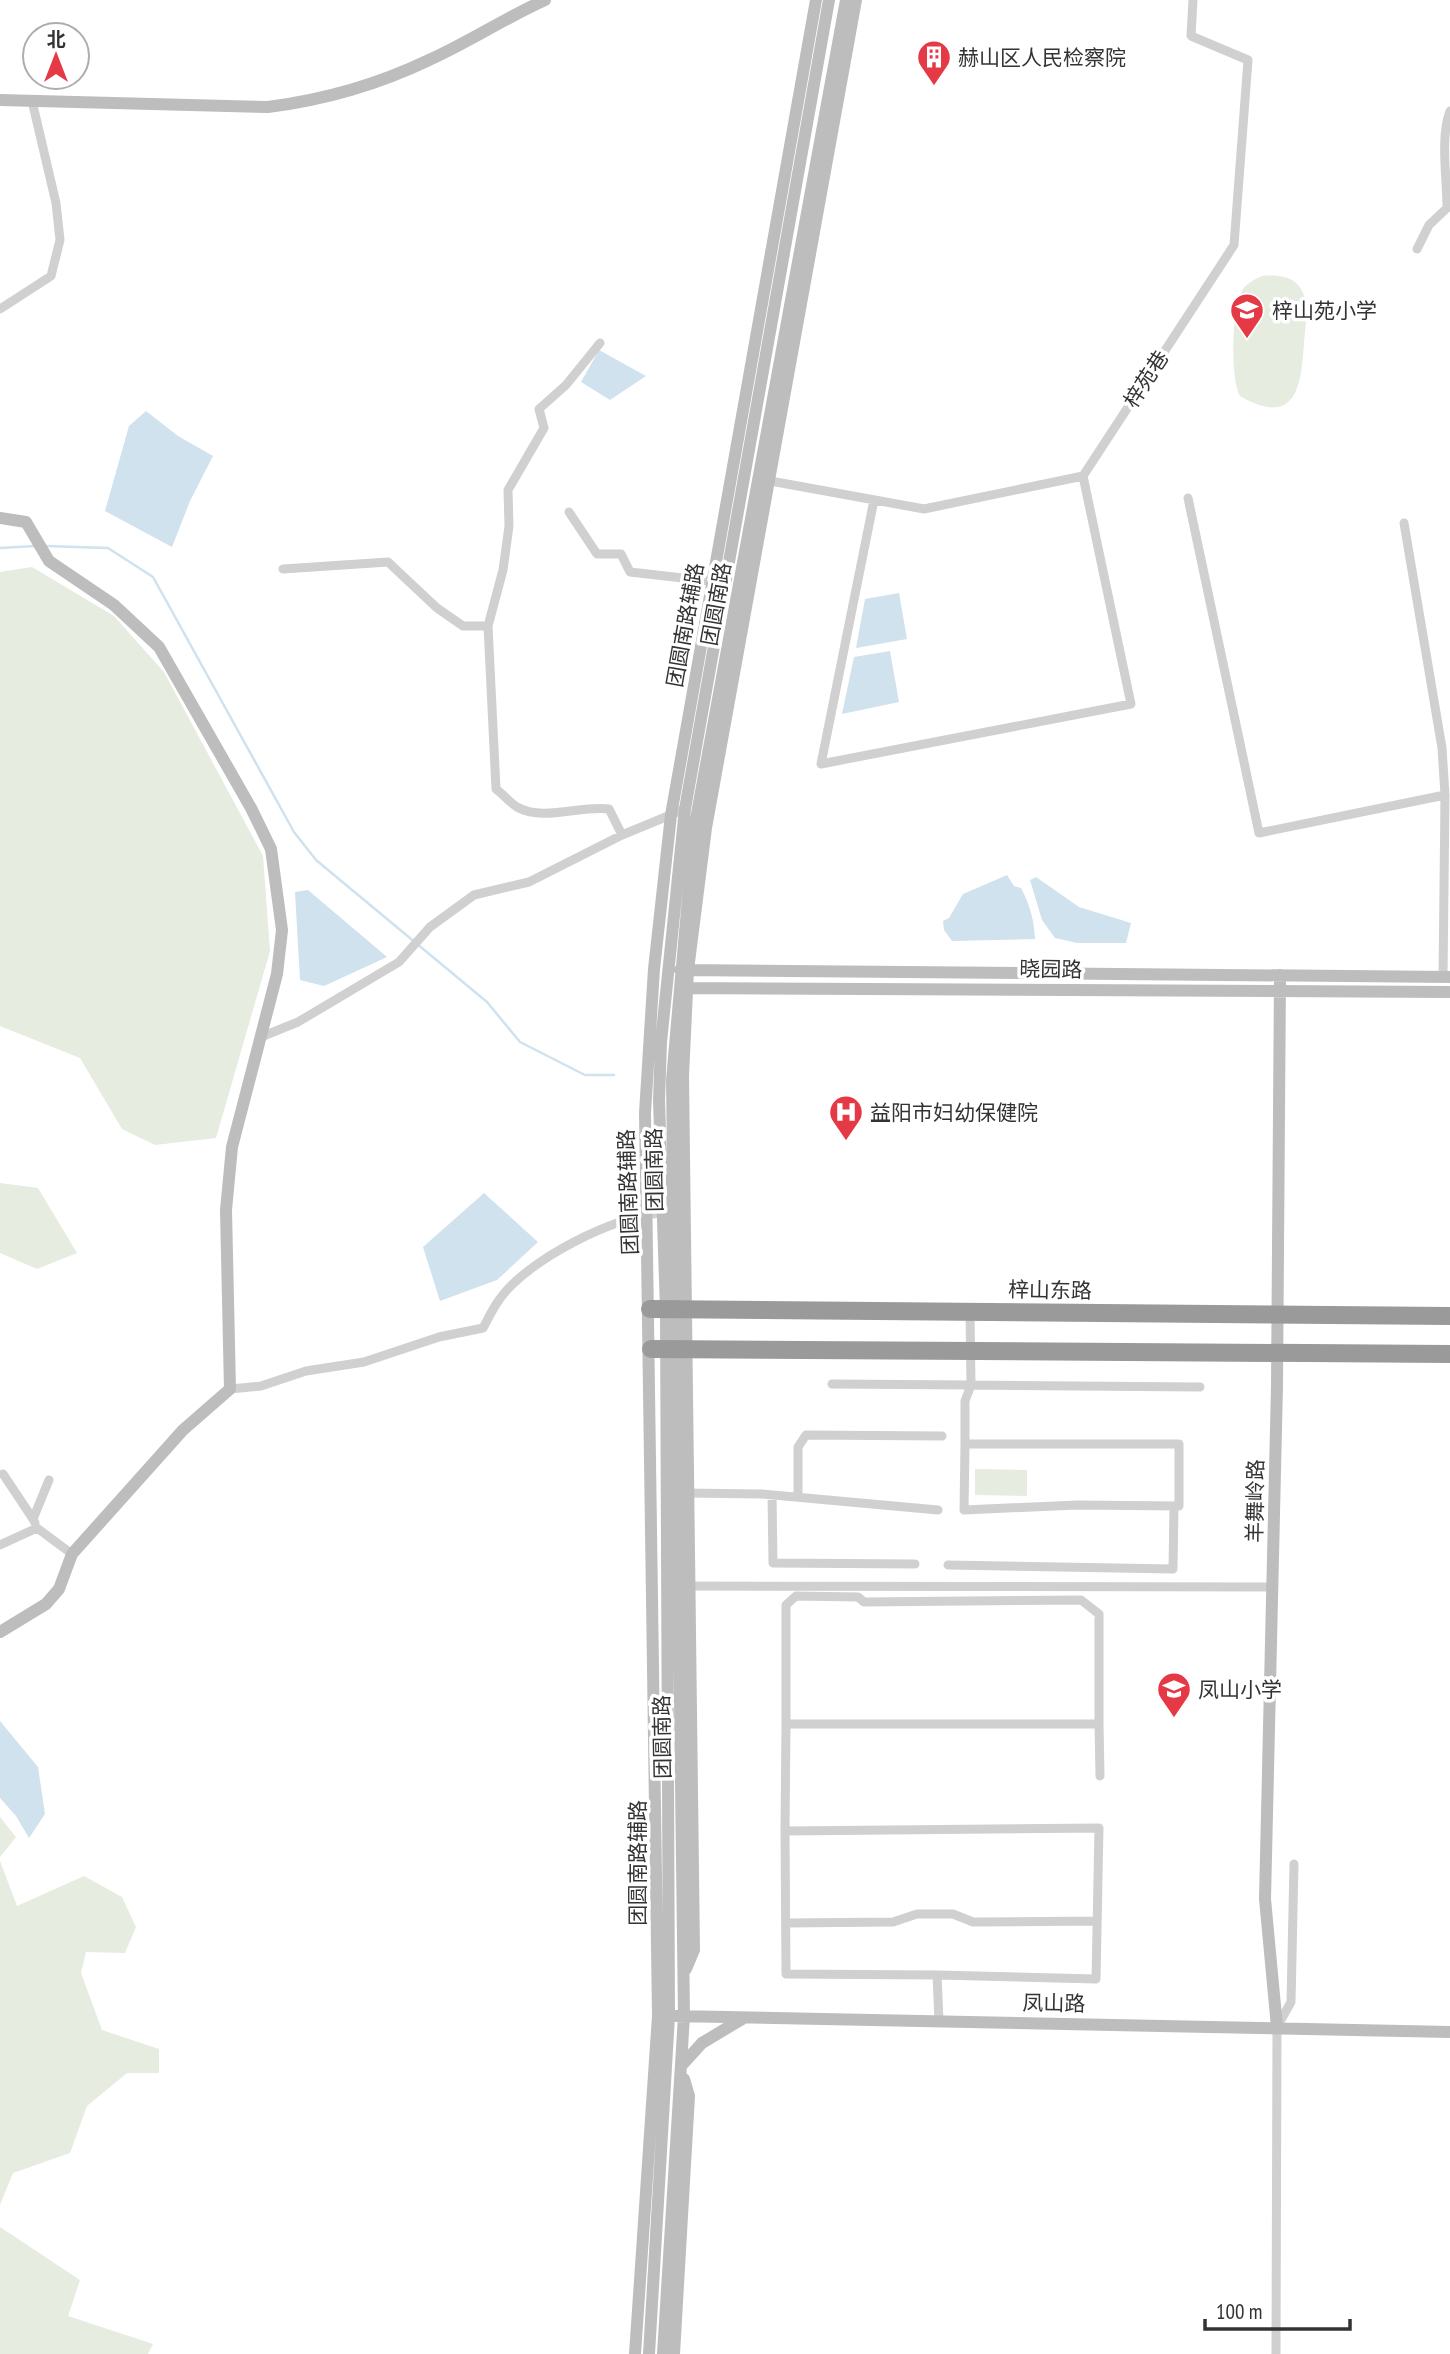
<svg xmlns="http://www.w3.org/2000/svg" width="1450" height="2354" font-family="'PT Sans Narrow','Noto Sans SC',sans-serif">
<style>
.green{fill:#e6ecdf}
.water{fill:#cfe2ee}
.lines{fill:none;stroke-linecap:round;stroke-linejoin:round}
.stream{stroke:#cfe2ee;stroke-width:2.5}
.street{stroke:#d0d0d0;stroke-width:9}
.secondary{stroke:#bdbdbd;stroke-width:12}
.highway{stroke:#9a9a9a;stroke-width:18}
.labels{text-anchor:middle;dominant-baseline:central;stroke-width:7;stroke-linejoin:round;paint-order:stroke}
.poi-label{font-size:21px;fill:#333;stroke:#fff;text-anchor:start}
.street-label{font-size:21px;fill:#333;stroke:#fff}
</style>
<rect width="100%" height="100%" fill="#fff"/>
<!-- green -->
<path class="green" d="M1262,276C1273,275 1289,275 1298,285C1311,299 1305,325 1304,343C1301,387 1296,428 1240,396C1230,379 1232,311 1241,293C1245,284 1253,280 1262,276Z
M32,567L114,616L164,672L263,856L270,951L216,1138L155,1145L122,1129L80,1058L0,1026V572Z
M0,1183L38,1188L77,1253L37,1269L0,1253Z
M975,1469L1027,1470V1496L975,1495Z
M0,1817L16,1837L0,1857Z
M0,1861L17,1906L84,1876L122,1897L136,1927L125,1953L86,1952L81,1973L102,2030L159,2049V2073H127L87,2106L70,2153L13,2173L0,2205Z
M0,2227L80,2280L68,2316L153,2344L148,2354H0Z"/>
<!-- water -->
<path class="water" d="M599,350L646,376L610,400L581,382Z
M146,411L178,436L213,456L190,501L172,547L105,511L129,426Z
M899,593L907,639L856,648L865,599Z
M890,651L899,702L842,714L854,657Z
M1007,875L1014,886L1021,888C1030,905 1034,920 1035,939L952,941L944,930L943,921L949,918L963,894Z
M1036,877L1079,907L1131,923L1126,943H1077L1055,938L1042,920L1030,880Z
M308,890L387,957L324,986L300,980L295,892Z
M484,1193L538,1242L497,1280L440,1301L423,1247Z
M0,1721L38,1767L45,1814L29,1838L16,1816L0,1798Z"/>
<g class="lines">
<!-- stream -->
<path class="stream" d="M46,546L108,548L153,577L294,832L316,860L487,1002L520,1042L585,1075H614
M0,548L35,546"/>
<!-- street -->
<path class="street" d="M1417,249L1429,225L1447,208C1447,178 1440,137 1450,111
M0,309L51,276L60,240L56,203L32,101
M600,343L566,385L539,409L544,428L508,490L509,526L503,570L488,626L496,789C503,794 510,803 517,807C543,822 581,805 609,809L622,835
M765,480L924,509L1083,476L1234,245L1248,60L1191,36L1193,0
M1188,498L1259,833L1445,795
M874,500L821,764L1131,704L1083,476
M569,512L597,554H621L630,572L718,582
M1404,523L1442,748L1445,795L1443,977
M283,569L388,562L437,608L463,626H488
M261,1037L298,1022L399,962L430,927L474,895L529,882L622,835L685,809
M832,1384L971,1385L970,1312
M230,1389L261,1386L306,1371L364,1362L439,1337L483,1328C488,1319 493,1308 499,1300C525,1261 617,1214 663,1213
M965,1444L964,1510L1077,1505L1179,1506V1444H965V1401L971,1385L1200,1387
M3,1474L33,1519
M684,1493L761,1494L938,1510
M772,1495L773,1563L915,1564
M798,1497V1447L806,1435L942,1436
M35,1523L33,1519L49,1480
M0,1545L37,1528L72,1554
M948,1565L1173,1569L1174,1506
M685,1586L1272,1587
M786,1724V1605L796,1596L858,1597L864,1602L1081,1600L1099,1614V1724
M785,1831L786,1724H1099L1100,1776
M786,1923L893,1922L917,1914H953L973,1922L1097,1921
M937,1975L1096,1979L1099,1828L785,1831L786,1974L937,1975L939,2021
M1276,2354L1277,2027L1291,2002L1294,1864"/>
<!-- secondary -->
<path class="secondary" d="M0,100L268,107C323,100 379,84 429,60C469,42 505,18 545,0
M0,518L26,522L49,561L114,605L159,647L251,808L271,849L282,930L277,974L232,1147L226,1210L230,1389L183,1430L72,1554L59,1589L46,1604L0,1632
M680,970L1450,977
M681,988L1450,992
M686,1969L694,1950L683,1076L688,970L706,828L856,0
M676,2016L1450,2032
M1277,2027L1265,1899L1277,1386L1280,975
M682,2065L702,2043L742,2019
M635,2354L658,2016L645,1113L654,969L671,815L816,0
M649,2354L669,2016L666,1310L659,1100L661,1042L685,809L829,0
M663,2354L684,2016L672,1080L694,830L846,0
M674,2354L689,2096L684,2079"/>
<!-- highway -->
<path class="highway" d="M650,1309L1450,1316
M651,1349L1450,1354"/>
</g>
<!-- icons -->
<defs>
<g id="building-pin" transform="scale(1.75)"><path d="M0 17L-7.5 6A9.5 9.5 0 1 1 7.5 6Z" fill="#e63946" stroke="#fff"/><path d="M-4-6H4V6H1V3H-1V6H-4ZM-2.5-4.3h1.7v1.8h-1.7ZM.8-4.3h1.7v1.8H.8ZM-2.5-1h1.7V.8h-1.7ZM.8-1h1.7V.8H.8Z" fill="#fff"/></g>
<g id="school-pin" transform="scale(1.75)"><path d="M0 17L-7.5 6A9.5 9.5 0 1 1 7.5 6Z" fill="#e63946" stroke="#fff"/><path d="M0-5L7-2L0 1L-7-2ZM-4 1L0 2.5L4 1V4Q0 6-4 4Z" fill="#fff"/></g>
<g id="hospital-pin" transform="scale(1.75)"><path d="M0 17L-7.5 6A9.5 9.5 0 1 1 7.5 6Z" fill="#e63946" stroke="#fff"/><path d="M-5-5h3v3.5h4V-5h3V5h-3V1.5h-4V5h-3Z" fill="#fff"/></g>
</defs>
<g fill-rule="evenodd">
<use href="#building-pin" x="934" y="57"/>
<use href="#school-pin" x="1247" y="310"/>
<use href="#hospital-pin" x="846" y="1112"/>
<use href="#school-pin" x="1174" y="1689"/>
</g>
<g class="labels">
<!-- poi labels -->
<g class="poi-label">
<text x="958" y="57">赫山区人民检察院</text>
<text x="1272" y="310">梓山苑小学</text>
<text x="870" y="1112">益阳市妇幼保健院</text>
<text x="1198" y="1689">凤山小学</text>
</g>
<!-- street labels -->
<g class="street-label">
<text transform="translate(1146 379) rotate(-57)">梓苑巷</text>
<text transform="translate(716 604) rotate(-80)">团圆南路</text>
<text transform="translate(685 625) rotate(-80)">团圆南路辅路</text>
<text transform="translate(1051 969) rotate(1)">晓园路</text>
<text transform="translate(654 1170) rotate(-91)">团圆南路</text>
<text transform="translate(628 1192) rotate(-92)">团圆南路辅路</text>
<text transform="translate(1050 1290) rotate(1)">梓山东路</text>
<text transform="translate(1255 1501) rotate(-89)">羊舞岭路</text>
<text transform="translate(662 1737) rotate(-91)">团圆南路</text>
<text transform="translate(637 1863) rotate(-90)">团圆南路辅路</text>
<text transform="translate(1054 2003) rotate(1)">凤山路</text>
</g>
</g>
<!-- north arrow -->
<g transform="translate(56 56)"><circle r="33" fill="#ffffff" stroke="#adadad" stroke-width="2"/>
<path d="M0-5L12 26L0 18L-12 26Z" fill="#e63946"/>
<text y="-10" font-size="19" font-weight="bold" text-anchor="middle" fill="#333333">北</text>
</g>
<!-- scale -->
<path d="M1205 2319v10h145v-10" fill="none" stroke="#333333" stroke-width="3.5"/>
<text x="1216" y="2319" font-size="21" fill="#333333" stroke="#ffffff" stroke-width="5" paint-order="stroke">100 m</text>
</svg>
